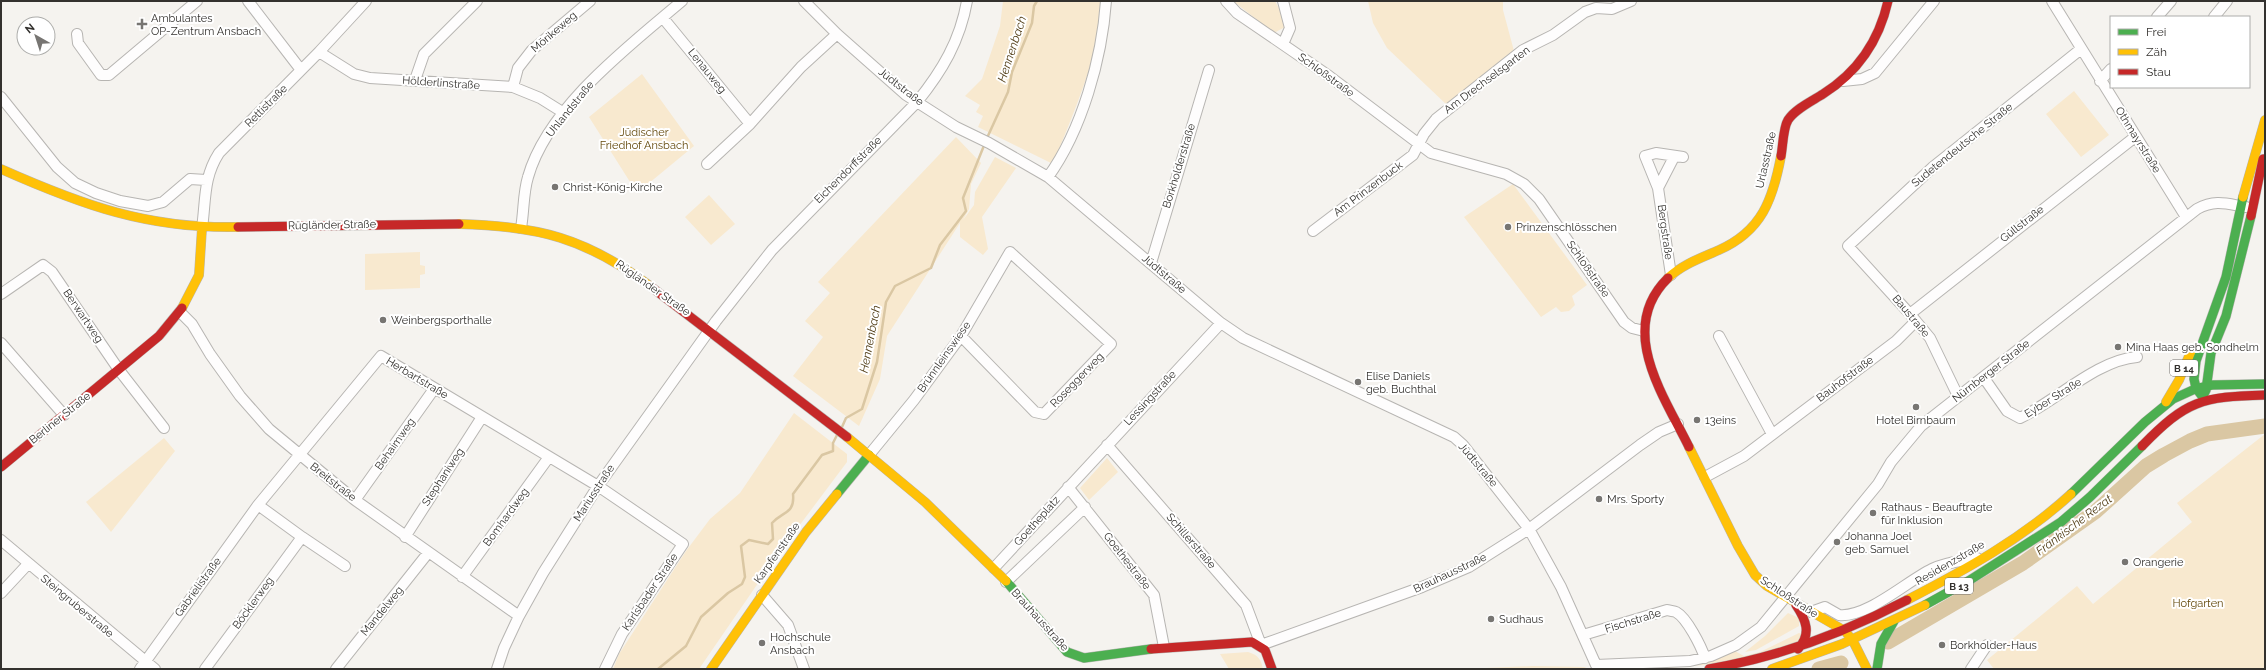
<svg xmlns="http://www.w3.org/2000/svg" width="2266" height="670" font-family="Raleway,sans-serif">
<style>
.green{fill:#f8e9cf}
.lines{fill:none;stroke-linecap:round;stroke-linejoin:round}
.stream{stroke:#dac7a3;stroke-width:2.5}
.river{stroke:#dac7a3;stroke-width:15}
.street-casing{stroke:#b7b5b2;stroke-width:12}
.fast-casing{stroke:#b7b5b2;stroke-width:10}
.slow-casing{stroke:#b7b5b2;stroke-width:10}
.jam-casing{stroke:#b7b5b2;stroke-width:10}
.street{stroke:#fefdfd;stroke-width:10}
.fast{stroke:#4caf50;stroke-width:9}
.slow{stroke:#ffc107;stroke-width:9}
.jam{stroke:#c62828;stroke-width:9}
.poi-dot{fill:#777572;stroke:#fff;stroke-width:1.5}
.labels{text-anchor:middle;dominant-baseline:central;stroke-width:4;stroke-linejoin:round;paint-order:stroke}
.shield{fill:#fff;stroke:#706f6d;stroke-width:1}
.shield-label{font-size:10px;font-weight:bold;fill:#33312e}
.poi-label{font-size:11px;fill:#33312e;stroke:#fff;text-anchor:start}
.street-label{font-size:11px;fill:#33312e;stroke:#fff}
.park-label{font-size:11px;fill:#63480a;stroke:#fff}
.water-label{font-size:12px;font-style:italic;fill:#503c15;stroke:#fff}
</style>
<rect width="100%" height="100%" fill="#f5f3ef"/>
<!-- green -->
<path class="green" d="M1003,1H1103C1100,54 1073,114 1053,164L978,127L983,116L976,112L980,105L965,96L982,79L1000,26Z
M1233,1H1275L1286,21L1285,27L1274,33Z
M1368,1H1503V10L1514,51L1448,106L1387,48L1373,23Z
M642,74L694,146L637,193L589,117Z
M2074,91L2109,135L2081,157L2046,114Z
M956,137L981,163L971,184L969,209L963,220L974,205L975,192L995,157L1016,168L982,217L988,249L983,255L960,237V223L887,336L880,379L859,426L793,376L823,337L805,321L830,293L818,282Z
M1513,184L1587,285L1572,296L1575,305L1569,311L1561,312L1556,307L1541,317L1464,217Z
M709,195L735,224L711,245L685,217Z
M420,252V265L425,266V274L420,275V288L365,290V254Z
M794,413L847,454V462L778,554L699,669H613L619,654L686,551L710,519L740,493Z
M2265,434V669H1994L1987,660L2077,586L2093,604L2192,522L2177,503Z
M164,438L175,451L111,532L86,502Z
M1107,458L1118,472L1089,500L1080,488Z
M1788,613L1799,618V626L1756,650L1745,652L1765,636Z
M1799,633L1804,635C1789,661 1672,669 1642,669L1699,664L1733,650L1744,656L1760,652Z
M1248,652C1258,655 1261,659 1263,669H1229L1220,654Z
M1533,666L1584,667L1589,669H1461Z"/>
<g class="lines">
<!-- stream -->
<path class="stream" d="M987,138L1008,92L1012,72L1032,23L1034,6L1037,1
M842,427L846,418L862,409L877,362L886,302L895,286L931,268L940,245L966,211L963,198L985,143
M658,669L686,646L701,617L728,593L742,584L745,577L741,546L749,540L768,544L773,539L772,523C783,511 795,514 793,494L822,455L833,451V443L837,435"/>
<!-- river -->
<path class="river" d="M1888,642L2023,563L2095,512L2146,466L2164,455L2190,441L2207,434L2265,426
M1819,669L1841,663"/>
<!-- street casing -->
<g class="street-casing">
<path id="street" d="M248,1L301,70
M804,1L837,34L906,95L956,127L989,143L1048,177L1221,323L1243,338L1454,437L1463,445L1529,529L1561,587L1596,665L1690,661L1711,656L1736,645L1761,627L1878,484L1891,462L1921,426L2197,209C2216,199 2227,204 2246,207
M1226,1L1237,13L1329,76L1431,153L1506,174L1524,184L1539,199L1624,322L1632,328L1644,331
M2052,1L2186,217
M2157,17L2171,1
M2214,17L2227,1
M663,18L750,124
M77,34L78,43L101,75H109L197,1
M1283,44L1290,28L1283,1
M319,52L354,74L370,78L513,87L540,98L564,113
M415,80L424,54L477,1
M1843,81L1862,79L1875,73L1934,1
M2100,81L2111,69
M513,87L518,68L532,50L590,1
M1,97L57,167L75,183L96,193L120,201L148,206L163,202L190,179L206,180
M707,164L750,124L801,67L837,34
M1048,177C1082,130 1102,58 1106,1
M1658,188L1674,157
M202,228C206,200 203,178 219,153L319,52L366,1
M521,228C524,211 523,193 528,177C548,107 629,46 682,1
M1313,231L1413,155L1424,134L1436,119L1523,50L1553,35L1585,12L1596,8L1612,9L1631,1
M1151,263L1209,70
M1671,275L1658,188L1645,156L1656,153L1683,157
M1,294L43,265L52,272L119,370L164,428
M181,313L192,324L210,354L240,396L269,429L355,500L519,616
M1910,314L2135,137
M1719,336L1772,434
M1,343L64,415
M1984,378L2007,411L2020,418C2056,401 2097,360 2137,357
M1958,396L1930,338L1910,314L1848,246L1933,167L2081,49
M1107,445L1246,605L1261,645L1422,587L1469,567L1529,529L1640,445L1659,432L1678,424
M869,455L914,400L961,336L1010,252L1111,344L1044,414L1035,412L961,336
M1705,477L1744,456L1896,341L1916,321
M1068,487L1154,595L1164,647
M355,500L434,389
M302,537L345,566
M405,537L482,417
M1,540L155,669
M994,568L1221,323
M462,577L549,457
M1006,582L1085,507
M1,593L28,564
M762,595L788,625L804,669
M1811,612L1825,607L1839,615C1867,618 1907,581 1932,569C1947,562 1961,561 1977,558
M1583,635L1667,610C1670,611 1674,611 1676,612C1687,618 1701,646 1705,658
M140,669L258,505L381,356L598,486L683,544L622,634L605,669
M205,669L302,537L258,505
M336,669L428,553
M497,669L504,648L519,616L543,573L598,486L716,321L772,250L917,102C942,71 960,41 967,1
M1971,669L1987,645"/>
</g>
<!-- fast casing -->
<g class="fast-casing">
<path id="fast" d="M2202,396L2196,388L2194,379L2196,361L2226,277L2243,197
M2203,396L2206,390L2211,353L2226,316L2251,216
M837,494L869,455
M2071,494L2145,422L2173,399L2195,389L2212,385L2265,384
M1006,581L1067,652L1084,658L1151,649
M1925,605L1970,580L2061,522L2090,497L2142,446
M1877,669L1881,644L1894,621"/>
</g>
<!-- slow casing -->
<g class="slow-casing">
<path id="slow" d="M1,169C82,205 148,229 238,227
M2243,197L2265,120
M459,224C538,226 586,238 650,286
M1668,278C1683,264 1701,258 1719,250C1762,231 1773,199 1781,156
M182,308L199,275L202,228
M2166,402L2179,380L2192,349
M847,437L925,502L1006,581
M1689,447L1738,546L1755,575L1767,586L1845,631L1853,641L1867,669
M1907,600C1965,570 2022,539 2071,494
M711,669L806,532L837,494
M1772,669L1842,644L1925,605"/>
</g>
<!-- jam casing -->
<g class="jam-casing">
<path id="jam" d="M1781,156C1783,146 1783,128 1788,120C1795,109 1812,101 1823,94C1858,72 1879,41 1888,1
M2251,216L2263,159
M238,227L459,224
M1668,278C1616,329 1664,396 1689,447
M650,286L847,437
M2142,446C2187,400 2201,397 2265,395
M1,467L159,336L182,308
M1796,605C1806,620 1812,634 1798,649
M1151,649L1252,642L1265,650L1272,669
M1709,669C1779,657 1844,633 1907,600"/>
</g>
<!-- street -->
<use href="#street" class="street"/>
<!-- fast -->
<use href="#fast" class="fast"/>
<!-- slow -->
<use href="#slow" class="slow"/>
<!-- jam -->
<use href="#jam" class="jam"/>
</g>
<!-- markers -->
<g class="poi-dot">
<path d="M140 18h4v4h4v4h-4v4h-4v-4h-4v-4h4z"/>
<circle cx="555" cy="187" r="4"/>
<circle cx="1508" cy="227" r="4"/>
<circle cx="383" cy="320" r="4"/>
<circle cx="2118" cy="347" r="4"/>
<circle cx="1358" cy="382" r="4"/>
<circle cx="1916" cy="407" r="4"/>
<circle cx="1697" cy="420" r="4"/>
<circle cx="1599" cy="499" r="4"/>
<circle cx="1873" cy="513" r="4"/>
<circle cx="1837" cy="542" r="4"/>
<circle cx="2125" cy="562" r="4"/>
<circle cx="1491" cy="619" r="4"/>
<circle cx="762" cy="643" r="4"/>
<circle cx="1942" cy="645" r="4"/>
</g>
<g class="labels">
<!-- shield labels -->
<g class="shield">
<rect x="2170" y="360" width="28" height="16" rx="3"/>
<rect x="1945" y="578" width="28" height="16" rx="3"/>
</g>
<g class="shield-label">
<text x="2184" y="368">B 14</text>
<text x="1959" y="586">B 13</text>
</g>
<!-- poi labels -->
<g class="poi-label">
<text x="151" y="18">Ambulantes<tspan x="151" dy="13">OP-Zentrum Ansbach</tspan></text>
<text x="563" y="187">Christ-König-Kirche</text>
<text x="1516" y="227">Prinzenschlösschen</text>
<text x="391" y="320">Weinbergsporthalle</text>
<text x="2126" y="347">Mina Haas geb. Sondhelm</text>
<text x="1366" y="376">Elise Daniels<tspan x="1366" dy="13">geb. Buchthal</tspan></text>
<text x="1705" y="420">13eins</text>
<text x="1916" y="420" text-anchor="middle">Hotel Birnbaum</text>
<text x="1607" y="499">Mrs. Sporty</text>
<text x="1881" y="507">Rathaus - Beauftragte<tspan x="1881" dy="13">für Inklusion</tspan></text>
<text x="1845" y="536">Johanna Joel<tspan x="1845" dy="13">geb. Samuel</tspan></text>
<text x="2133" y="562">Orangerie</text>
<text x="1499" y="619">Sudhaus</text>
<text x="770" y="637">Hochschule<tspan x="770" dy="13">Ansbach</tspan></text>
<text x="1950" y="645">Borkholder-Haus</text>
</g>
<!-- street labels -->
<g class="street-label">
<text transform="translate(554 32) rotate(-41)">Mörikeweg</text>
<text transform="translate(707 71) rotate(51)">Lenauweg</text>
<text transform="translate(1326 75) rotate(36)">Schloßstraße</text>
<text transform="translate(1487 80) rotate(-37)">Am Drechselsgarten</text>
<text transform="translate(441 83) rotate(4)">Hölderlinstraße</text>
<text transform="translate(901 87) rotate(38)">Jüdtstraße</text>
<text transform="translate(266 106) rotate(-45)">Rettistraße</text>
<text transform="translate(570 109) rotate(-51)">Uhlandstraße</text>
<text transform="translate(2138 140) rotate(58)">Othmayrstraße</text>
<text transform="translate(1962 145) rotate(-39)">Sudetendeutsche Straße</text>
<text transform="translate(1766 160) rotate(-77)">Urlasstraße</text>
<text transform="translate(1179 166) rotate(-73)">Borkholderstraße</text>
<text transform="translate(848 170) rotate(-45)">Eichendorffstraße</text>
<text transform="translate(1368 189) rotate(-37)">Am Prinzenbuck</text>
<text transform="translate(2022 224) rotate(-38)">Güllstraße</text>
<text transform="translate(332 225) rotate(-1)">Rügländer Straße</text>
<text transform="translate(1665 232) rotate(82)">Bergstraße</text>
<text transform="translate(1588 269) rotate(55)">Schloßstraße</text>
<text transform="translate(1164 274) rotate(40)">Jüdtstraße</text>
<text transform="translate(653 288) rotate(35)">Rügländer Straße</text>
<text transform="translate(83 316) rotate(56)">Berwartweg</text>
<text transform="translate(1911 316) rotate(50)">Baustraße</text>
<text transform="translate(944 357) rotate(-55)">Brünnleinswiese</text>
<text transform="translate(1991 371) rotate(-38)">Nürnberger Straße</text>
<text transform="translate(417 378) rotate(31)">Herbartstraße</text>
<text transform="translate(1845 379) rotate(-37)">Bauhofstraße</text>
<text transform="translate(1077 380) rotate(-46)">Roseggerweg</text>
<text transform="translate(1150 398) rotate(-47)">Lessingstraße</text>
<text transform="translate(2053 398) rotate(-32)">Eyber Straße</text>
<text transform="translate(60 418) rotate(-39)">Berliner Straße</text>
<text transform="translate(395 444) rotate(-55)">Behaimweg</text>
<text transform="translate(1478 465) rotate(50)">Jüdtstraße</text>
<text transform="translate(443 477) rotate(-57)">Stephaniweg</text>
<text transform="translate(333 482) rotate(38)">Breitstraße</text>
<text transform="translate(594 493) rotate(-57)">Mariusstraße</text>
<text transform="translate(506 517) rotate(-54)">Bomhardweg</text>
<text transform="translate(1037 521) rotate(-48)">Goetheplatz</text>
<text transform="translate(1191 541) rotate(49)">Schillerstraße</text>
<text transform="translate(777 553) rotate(-55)">Karpfenstraße</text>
<text transform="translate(1127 561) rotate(52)">Goethestraße</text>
<text transform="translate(1950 563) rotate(-30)">Residenzstraße</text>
<text transform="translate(1450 573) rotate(-25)">Brauhausstraße</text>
<text transform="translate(198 587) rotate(-54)">Gabrielistraße</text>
<text transform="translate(650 592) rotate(-56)">Karlsbader Straße</text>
<text transform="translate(1789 597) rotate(33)">Schloßstraße</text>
<text transform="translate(253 603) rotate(-54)">Böcklerweg</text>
<text transform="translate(77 606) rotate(40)">Steingruberstraße</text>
<text transform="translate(382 611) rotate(-51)">Mandelweg</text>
<text transform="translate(1040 620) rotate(48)">Brauhausstraße</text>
<text transform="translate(1633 621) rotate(-17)">Fischstraße</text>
</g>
<!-- park labels -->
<g class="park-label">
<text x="644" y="132">Jüdischer<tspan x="644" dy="13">Friedhof Ansbach</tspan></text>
<text x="2198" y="603">Hofgarten</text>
</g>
<!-- water labels -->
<g class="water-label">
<text transform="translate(1012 49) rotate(-72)">Hennenbach</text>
<text transform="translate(870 339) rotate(-79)">Hennenbach</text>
<text transform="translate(2074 525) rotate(-37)">Fränkische Rezat</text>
</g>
</g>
<!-- border -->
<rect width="2266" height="670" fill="none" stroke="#33312e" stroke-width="4"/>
<!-- legend -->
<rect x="2110" y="16" width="140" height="72" fill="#ffffff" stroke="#adadab"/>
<rect x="2118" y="29" width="20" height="6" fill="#4caf50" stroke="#adadab"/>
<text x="2146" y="36" font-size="12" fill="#33312e">Frei</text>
<rect x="2118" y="49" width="20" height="6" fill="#ffc107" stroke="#adadab"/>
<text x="2146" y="56" font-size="12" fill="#33312e">Zäh</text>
<rect x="2118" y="69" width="20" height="6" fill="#c62828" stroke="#adadab"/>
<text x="2146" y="76" font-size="12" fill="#33312e">Stau</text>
<!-- north arrow -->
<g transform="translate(36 36) rotate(321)"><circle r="19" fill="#ffffff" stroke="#adadab"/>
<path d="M0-3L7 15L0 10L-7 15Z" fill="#777572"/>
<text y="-6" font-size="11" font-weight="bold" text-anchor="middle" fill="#33312e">N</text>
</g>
</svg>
